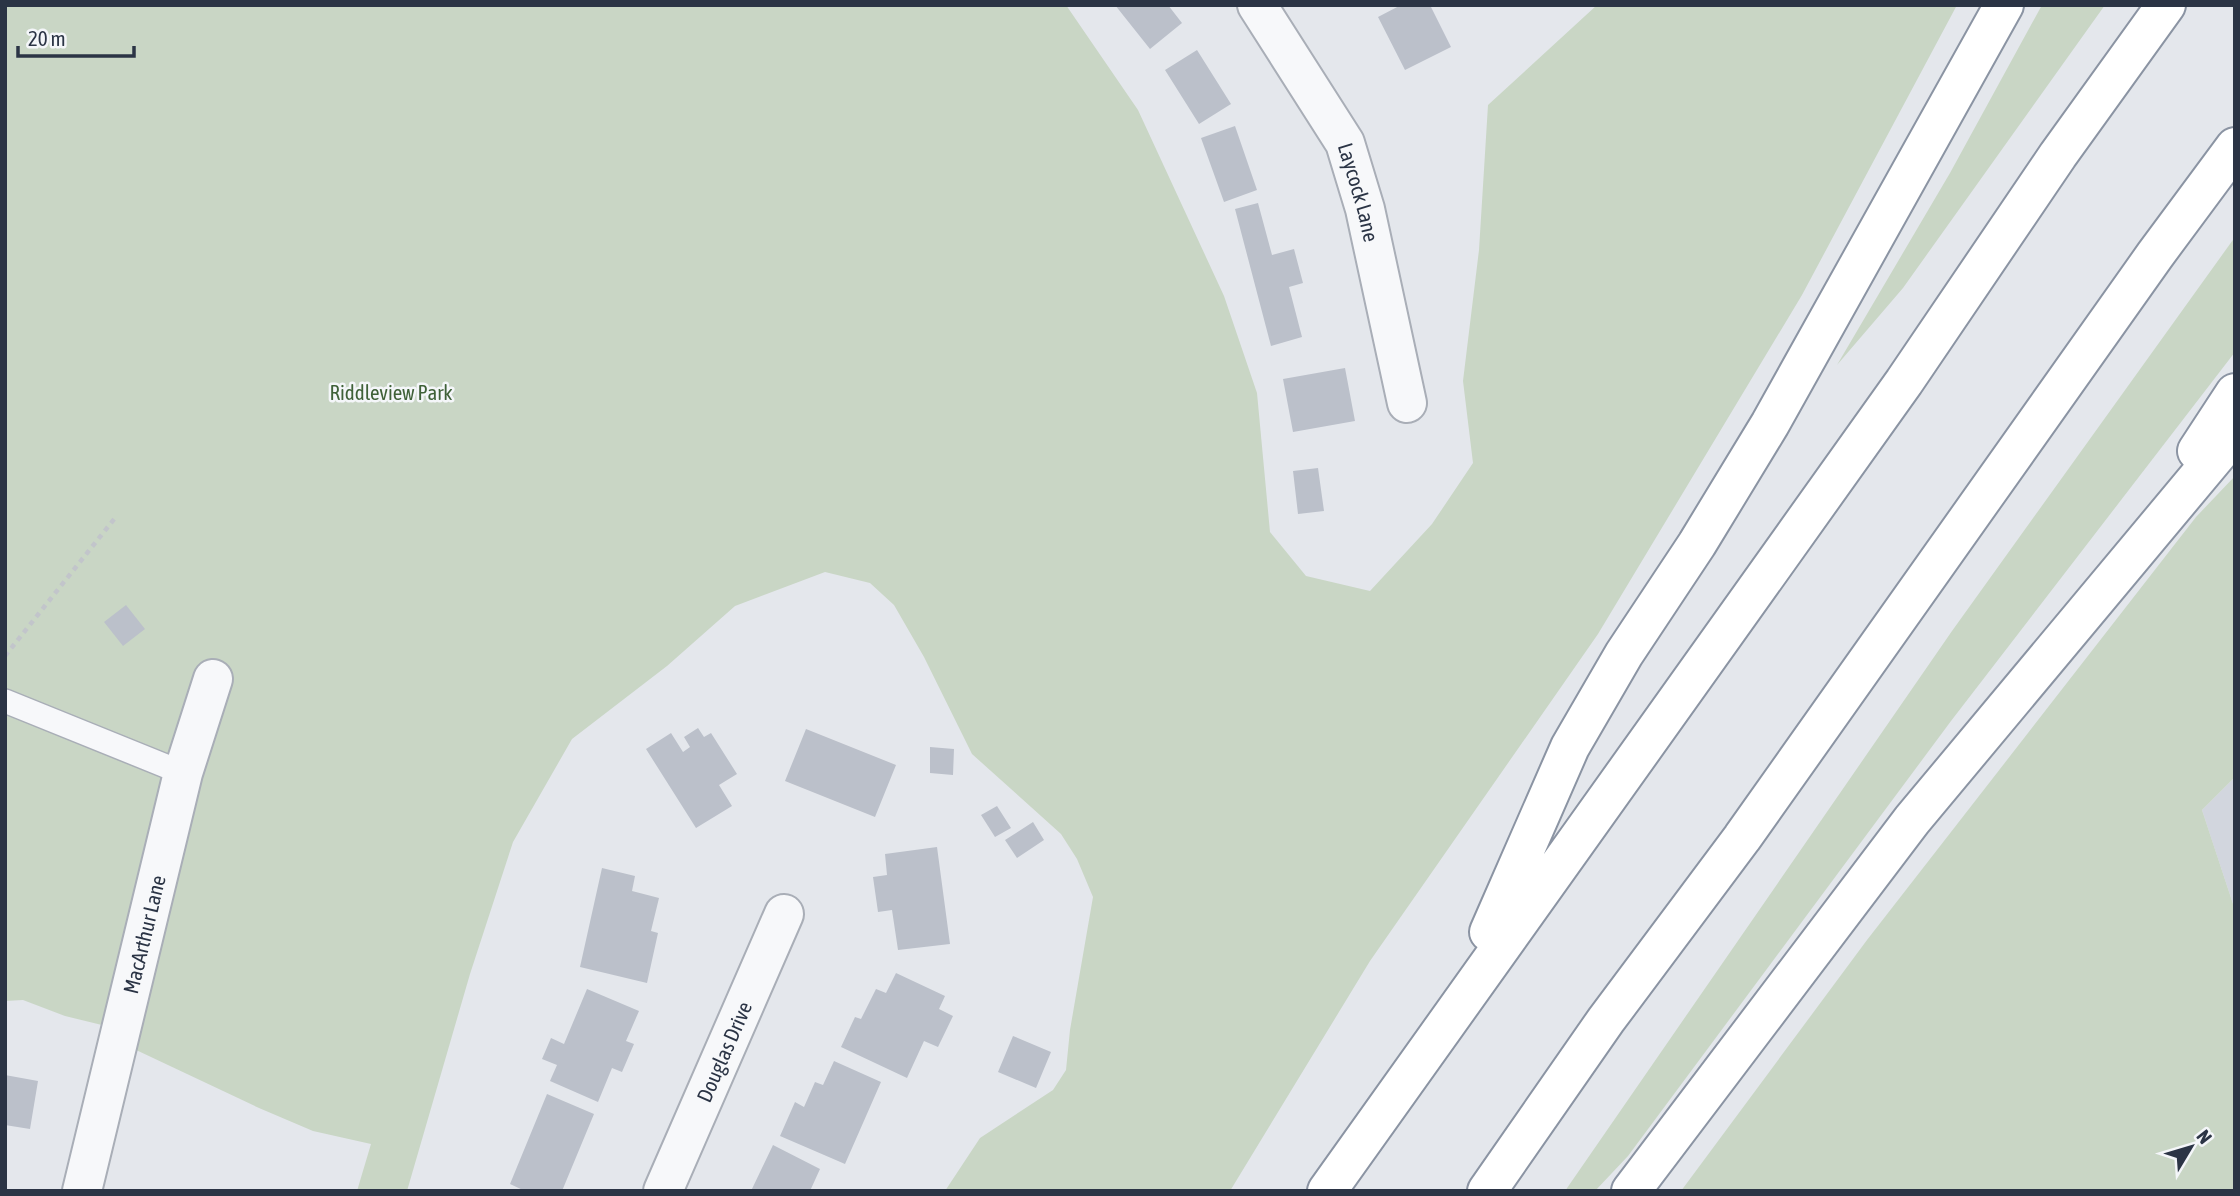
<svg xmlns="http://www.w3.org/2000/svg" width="2240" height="1196" font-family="'Asap Condensed',sans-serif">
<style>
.built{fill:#d2d6de}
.green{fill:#c9d6c5}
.building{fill:#bbc0ca}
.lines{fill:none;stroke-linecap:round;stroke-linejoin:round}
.lane-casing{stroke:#a9aeb7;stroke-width:26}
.street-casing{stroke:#a9aeb7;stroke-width:42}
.highway-casing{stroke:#8b94a3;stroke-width:42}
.path{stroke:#c2c5cb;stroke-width:4.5;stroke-dasharray:5 5;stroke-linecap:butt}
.lane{stroke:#f7f8fa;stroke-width:23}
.street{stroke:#f7f8fa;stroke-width:38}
.highway{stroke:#fff;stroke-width:38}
.labels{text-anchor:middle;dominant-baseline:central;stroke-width:5;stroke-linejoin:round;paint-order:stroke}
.street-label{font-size:21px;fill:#2b3445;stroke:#f4f6f9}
.park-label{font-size:21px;fill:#3f6138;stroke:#f4f6f9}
</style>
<rect width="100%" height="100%" fill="#e4e7ec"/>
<!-- built -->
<path class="built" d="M2235,777V910L2202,810Z"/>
<!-- green -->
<path class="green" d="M5,5H1066L1138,110L1224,296L1257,393L1270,532L1306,576L1370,591L1432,524L1473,463L1463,381L1479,250L1488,105L1597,5H1957L1802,295L1598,634L1370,961L1230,1191H945L980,1138L1053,1090L1066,1070L1070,1030L1093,897L1077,859L1061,834L972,754L924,657L894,605L870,583L825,572L735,606L667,666L572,739L513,842L470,974L407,1191H357L371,1144L313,1131L259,1108L134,1049L106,1026L65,1016L23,1000L5,1001Z
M2042,5H2105L1903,288L1837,365L1950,173Z
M2235,237V352L1951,721L1628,1156L1595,1191H1565L1952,631Z
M2235,476V777L2202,810L2235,910V1191H1681L1867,940L2196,517Z"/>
<!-- building -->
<path class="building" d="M1115,5H1168L1182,23L1150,49Z
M1401,5H1430L1451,47L1405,70L1378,17Z
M1197,50L1231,104L1199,124L1165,70Z
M1235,126L1257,190L1224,202L1201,138Z
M1258,203L1272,255L1294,249L1303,283L1289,287L1302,337L1271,346L1235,209Z
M1345,368L1355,421L1293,432L1283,379Z
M1318,468L1324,511L1298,514L1293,471Z
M126,605L145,629L123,646L104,622Z
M698,728L704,737L711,733L737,774L719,785L732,806L696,828L646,749L671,733L683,752L690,747L684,737Z
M806,729L896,765L875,817L785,781Z
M930,747L954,749L953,775L930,773Z
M997,806L1011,828L995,837L981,815Z
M1033,822L1044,840L1017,858L1005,840Z
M937,847L950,944L898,950L892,910L878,912L873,877L887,875L885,854Z
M602,868L635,876L632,891L659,898L651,931L658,933L647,983L580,967Z
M896,973L945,996L939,1009L953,1016L938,1047L924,1041L907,1078L841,1047L855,1017L861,1019L876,989L886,993Z
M587,989L639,1011L626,1041L634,1044L622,1072L612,1068L598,1102L550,1081L557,1065L542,1059L551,1038L564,1044Z
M1013,1036L1051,1052L1036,1088L998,1072Z
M834,1061L881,1082L845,1164L780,1136L795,1102L804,1107L815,1082L823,1085Z
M5,1075L38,1081L30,1129L5,1125Z
M547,1094L594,1114L562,1191H525L510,1184Z
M773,1145L820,1169L810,1191H751Z"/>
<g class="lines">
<!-- lane casing -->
<g class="lane-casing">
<path id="lane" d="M5,701L183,773"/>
</g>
<!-- street casing -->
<g class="street-casing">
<g id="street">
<path id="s1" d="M1257,5L1345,143L1365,209L1407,403"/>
<path id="s2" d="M82,1191L183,773L213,679"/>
<path id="s3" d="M663,1191L784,914"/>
</g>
</g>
<!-- highway casing -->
<g class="highway-casing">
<path id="highway" d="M2197,451L2235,393
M1489,932L1570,747L1624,654L1697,544L1770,424L2004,5
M1327,1191L1904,382L2058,155L2166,5
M1487,1191L1606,1020L1742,838L2155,255L2235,147
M1631,1191L1912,820L2235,433"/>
</g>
<!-- path -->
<path class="path" d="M5,656L115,518"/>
<!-- lane -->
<use href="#lane" class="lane"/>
<!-- street -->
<use href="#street" class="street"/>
<!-- highway -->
<use href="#highway" class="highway"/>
</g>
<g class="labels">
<!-- street labels -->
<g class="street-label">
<text stroke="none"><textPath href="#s1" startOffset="215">Laycock Lane</textPath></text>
<text stroke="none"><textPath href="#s2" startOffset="264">MacArthur Lane</textPath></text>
<text stroke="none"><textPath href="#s3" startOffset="152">Douglas Drive</textPath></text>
</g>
<!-- park labels -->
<g class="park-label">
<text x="391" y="392">Riddleview Park</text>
</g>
</g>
<!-- border -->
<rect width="2240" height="1196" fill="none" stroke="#2b3445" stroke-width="14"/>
<!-- north arrow -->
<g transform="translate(2191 1147) rotate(52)" stroke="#f4f6f9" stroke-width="5" paint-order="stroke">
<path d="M0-5L12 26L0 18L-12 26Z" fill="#2b3445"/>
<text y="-10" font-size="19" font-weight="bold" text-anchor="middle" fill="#2b3445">N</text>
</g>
<!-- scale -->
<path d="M18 46v10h116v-10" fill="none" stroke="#2b3445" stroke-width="3.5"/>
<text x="28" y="46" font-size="21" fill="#2b3445" stroke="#f4f6f9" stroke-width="5" paint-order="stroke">20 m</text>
</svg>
